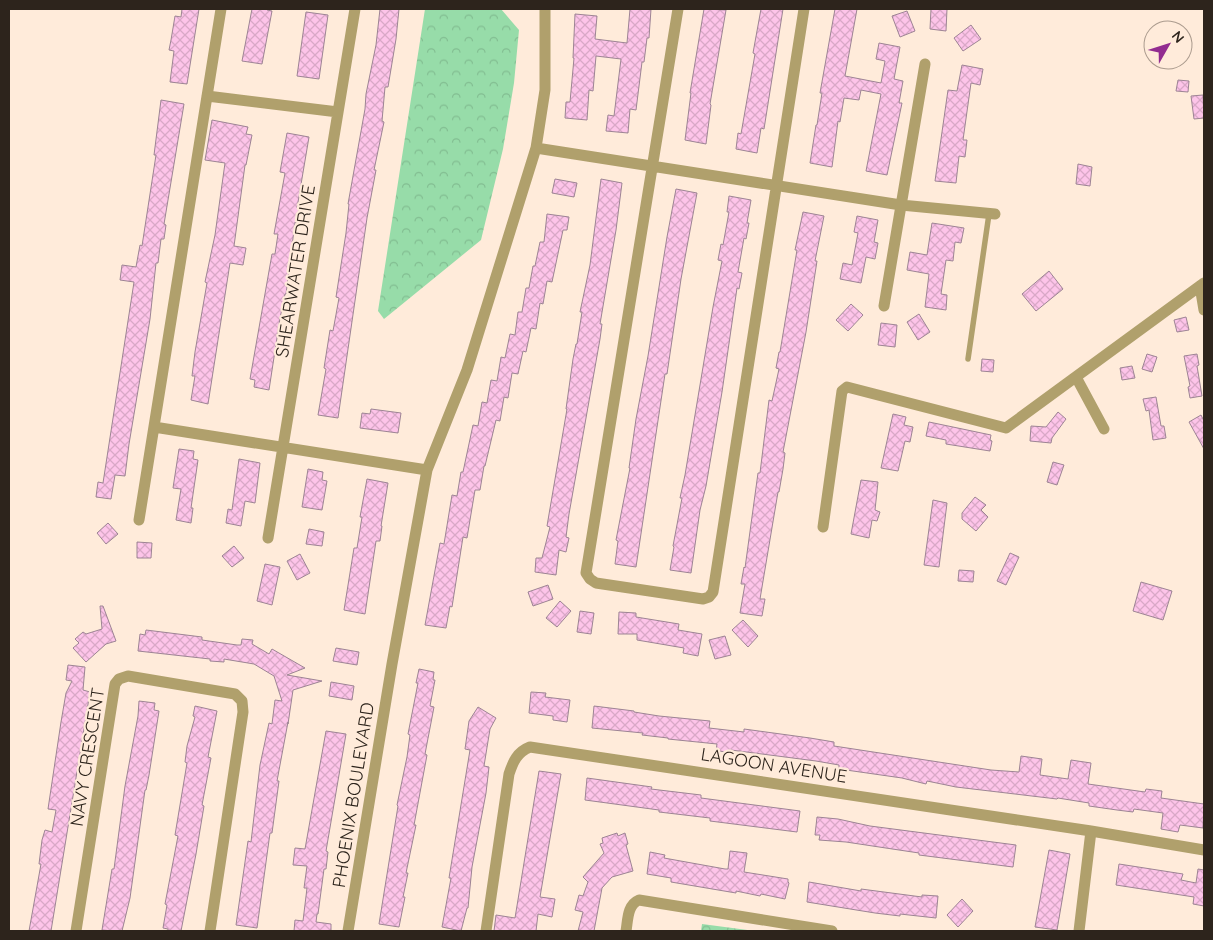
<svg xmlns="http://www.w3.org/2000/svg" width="1213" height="940" font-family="Quicksand,sans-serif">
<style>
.park{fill:url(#park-crowns)}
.building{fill:url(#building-cross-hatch);stroke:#9d8494}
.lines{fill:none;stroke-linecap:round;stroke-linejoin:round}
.lane{stroke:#b0a06c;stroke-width:5.5}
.street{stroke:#b0a06c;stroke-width:11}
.labels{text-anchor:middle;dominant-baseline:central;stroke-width:4.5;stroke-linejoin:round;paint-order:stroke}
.street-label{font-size:18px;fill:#2d241c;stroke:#ffebda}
</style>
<defs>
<pattern id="park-crowns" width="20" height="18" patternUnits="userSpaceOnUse" patternTransform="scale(1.25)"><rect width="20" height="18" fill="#97dca9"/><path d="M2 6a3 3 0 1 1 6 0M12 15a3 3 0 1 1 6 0" fill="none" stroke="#82bd91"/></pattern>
<pattern id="building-cross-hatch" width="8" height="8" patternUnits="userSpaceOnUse" patternTransform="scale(1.25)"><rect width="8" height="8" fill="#fdc4e9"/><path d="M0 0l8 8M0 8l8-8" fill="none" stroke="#d9a8c7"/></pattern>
</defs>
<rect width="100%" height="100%" fill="#ffebda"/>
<!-- park -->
<path class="park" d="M425,9H501L519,30L514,83L503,149L481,240L384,319L378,311Z
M702,924L755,931H701Z"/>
<!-- building -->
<path class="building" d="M182,9H199L187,84L170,82L174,51L169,50L171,40L175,16L181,17Z
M252,9H267V10L272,11L262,64L242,61Z
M380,9H399L396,39L388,87H385L382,121L384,122L374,170H376L367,218L338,418L318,415L326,369L324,368L330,330L333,331L339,298L336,297L346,233L349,204H348L365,109L366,94L376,45Z
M630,9H651L649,38H647L644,62H642L636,110L630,109L628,133L606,131L608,115L614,116L621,59L596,56L593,91L589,90L587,120L565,118L566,102H570L574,58H573L575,14L597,16L595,39L627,43Z
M704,9L726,10L710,104L711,105L706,144L685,140L691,93H690Z
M761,9H783L764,129L761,128L757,153L736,149L738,133L741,134L755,54L753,53Z
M835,9H857L845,76L881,83L885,61L876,59L879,43L900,47L894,79L903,81L899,103H902L887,175L866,171L881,94L861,90L859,100L844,98L840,122L838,121L832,167L810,163L816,125H817L822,93H820Z
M931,9H947L946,31L930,29Z
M907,11L915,31L900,37L892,16Z
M306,12L328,15L319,79L297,76Z
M971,25L981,39L963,51L954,38Z
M962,65L983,69L980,85L971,83L963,140H967L965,157L959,156L956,183L935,181L948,90L957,91Z
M1178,80L1189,81L1188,92L1176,91Z
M1203,95L1204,118L1194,119L1191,96Z
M161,100L184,104L164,224L166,225L164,239H161L158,263H156L150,319L129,444L125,476L115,475L111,499L96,497L98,482L103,483L134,282L120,280L122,265L136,267L140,245L142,246L156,155H154Z
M212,120L248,127L246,134L252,135L246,165H245L234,246L246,248L243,265L230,263L208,404L191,400L195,376H192L195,352L207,283L205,282L215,235L225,163L205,160Z
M287,133L309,137L297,208H299L297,223L295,222L286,294H285L280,318L269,390L254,387L255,380L250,379L272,254H275L278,234H274L285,173L280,172Z
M1078,164L1092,167L1090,186L1076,184Z
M555,179L577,183L574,197L552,193Z
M601,179L622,183L616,230L600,324H602L600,339L569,514L566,537L569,538L566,552L559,550L556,575L535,572L536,558H542L550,527L547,526L567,409H566L573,359L576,344H577L582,312H580L590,265Z
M676,189L697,193L681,279L667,374H665L636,567L615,564L618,541L616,540L630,468H629L636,419L648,356L667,237Z
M729,196L751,200L747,223H749L746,239L744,238L738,272L742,273L739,289L737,288L722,392L706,486L700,510L691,573L670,570L674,547L673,546L682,498H680L685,475L713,307L722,261L718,260L721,244L723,245L729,212H727Z
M803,212L824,216L815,261H817L806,332L783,452L785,453L783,469L779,492H778L760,599H765L762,616L740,613L745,584H741L744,567L745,568L758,473H760L769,400L772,401L779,369L776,368L779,352H780L797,250H795Z
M547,214L569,217L567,230H563L552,282L547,281L543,304L540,303L536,329L531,328L526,352L523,351L518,374L512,373L508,398L504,397L500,421L496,420L485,466H484L480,490H475L467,538L463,537L452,607L450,606L446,628L425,625L440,543L444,544L452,495L457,496L461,472H463L473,425L478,426L482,402L487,403L491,380L497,381L501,357L505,358L510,334L515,335L518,312H522L526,288H529L533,266H535L540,242H544Z
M857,216L878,220L874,242L878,243L875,259L866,257L861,283L840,279L843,263L852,265L858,233L854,232Z
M932,223L964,228L961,243L955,242L953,261L946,260L941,294L947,295L946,310L925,307L929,274L907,270L910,252L927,255Z
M1049,271L1063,289L1036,311L1022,294Z
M851,304L863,315L848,331L836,320Z
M919,314L930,332L918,340L907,322Z
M1186,317L1189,330L1177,332L1174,320Z
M881,323L897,325L895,347L878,345Z
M1147,354L1157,357L1152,372L1142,369Z
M1197,354L1199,365L1197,366L1202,396L1190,398L1188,387L1190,386L1184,356Z
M982,359L994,360L993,372L981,371Z
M1132,366L1135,378L1122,380L1120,368Z
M1156,397L1161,426H1164L1166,438L1153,440L1149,410L1146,411L1143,399Z
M371,409L401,413L398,433L360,428L362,413L370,414Z
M1058,412L1066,419L1052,438L1051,443L1030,441L1031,426L1046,427Z
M893,414L906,417L904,425L913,427L910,442L905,441L898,471L881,468Z
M1201,415L1204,421V449L1189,422Z
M929,422L991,435L990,440L992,441L990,451L946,444V440L926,436Z
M179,449L194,451L193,459L198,460L191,508H193L191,523L176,520L181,489L173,488Z
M239,459L260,463L255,503L245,501L241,526L226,523L228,509L232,510Z
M1053,462L1064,465L1057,485L1047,482Z
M308,469L323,472L322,480L327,481L322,510L302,507Z
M367,479L388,483L381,526H382L380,541H376L365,614L344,610L354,548H357L362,517H360Z
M861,480L878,482L875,510L880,512L877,521L872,520L869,538L851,534Z
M975,497L986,505L981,510L988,517L976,531L962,519V513Z
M933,500L947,503L939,567L924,565Z
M108,523L118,534L106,544L97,533Z
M309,529L324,532L322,546L306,544Z
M137,542L152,543L151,558H137Z
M234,546L244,558L232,567L222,556Z
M1010,553L1019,557L1006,585L997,581Z
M300,554L310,573L297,580L287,561Z
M265,564L280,567L272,605L257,601Z
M959,570L974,571L973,582L958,581Z
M1141,582L1172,591L1163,620L1133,611Z
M548,585L553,599L533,606L528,592Z
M560,601L571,611L557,627L546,618Z
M100,606H103L116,641L106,644L86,662L73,648L79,643L75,639L83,632L86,634L102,629Z
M580,611L594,613L591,634L577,632Z
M619,612L636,613V617L679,624L678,630L702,634L698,656L683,653L684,648L637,640V634H618Z
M743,620L758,636L748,647L732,630Z
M146,630L202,637V640L237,645H241L242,639L253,640L252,644L269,654L272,649L305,668L287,675L322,681L293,690L288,724V722L277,781H279L272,833H270L257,928L236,925L248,841L251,842L260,765L269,723L272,724L275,700L282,701L274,676L254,664L224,659V662L210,661V659L138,651L140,634L145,635Z
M725,636L731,655L715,659L709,640Z
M336,648L359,652L357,665L333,661Z
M68,665L85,667L83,690L90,692L51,931H29L41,864H39L42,840L45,830L52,832L56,810L48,809L61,722L66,693L72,681L66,680Z
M419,669L434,672L433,680H435L430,706L434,707L425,754L427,755L414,825H416L406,873H408L403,897H405L399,927L379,924L398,806L397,805L407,757L410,735L408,734L418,683H416Z
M331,682L354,686L352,700L329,696Z
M531,692L546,693L545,697L570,700L567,722L553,720V716L529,713Z
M139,701L155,703L154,710L159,711L149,775L146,790H145L130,898L122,931H113L102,930L112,869H114L125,786L138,716Z
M195,706L217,711L208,757L211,758L202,805L204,806L196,854L181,931H168V929L163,928L167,905L165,904L178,836L175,835L187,763L185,762L187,746L195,717L193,716Z
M594,706L634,711V712L659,716L710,721L709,728L744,732V729L810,738L834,742V746L991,770L1019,772L1021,756L1042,759L1040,775L1068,779L1071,760L1091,763L1088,784L1145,792L1146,789L1162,791L1161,798L1204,804L1203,828L1180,825L1178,832L1161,829L1163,813L1134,809L1133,812L1117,810L1089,806V803L1058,798L1057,799L956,787L927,781L926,784L902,778L839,769V765L816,761L731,750L730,752L716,751L717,744L668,739V738L642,735L643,733L592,728Z
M478,707L496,718L490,729L484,766L489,767L486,793L472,867L468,908H467L461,931L442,927L451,878H449L470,750L465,749L469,721Z
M326,731L346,734L326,851L328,852L326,869H324L318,914H317L316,922L331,924V931H294L295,920L303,921L307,888H304L307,866L293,865L295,848L305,849Z
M539,771L561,774L540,897L555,899L552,917L538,914L536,931H494L496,915L515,918Z
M587,778L652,787L651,789L701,795V798L800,811L797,832L710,821V818L659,812V810L585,800Z
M817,817L838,819L870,826L1016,845L1013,867L919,855V853L846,842L819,840L820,835H815Z
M617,833L618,836L625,833L628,844L626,845L633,871L612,877L602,888L594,931H578L583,912L575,910L579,895L583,896L588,882L583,877L604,853L600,844L603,843L602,838Z
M1049,850L1070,854L1057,930L1035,927Z
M730,851L747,853L744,872L788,879V882L789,883L785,899L761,894L760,896L736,891V893L671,882V878L647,874L650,852L665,855L664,858L725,869H728Z
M1119,864L1183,874L1181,880L1196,883L1198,869L1204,870V906L1193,904L1194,897L1116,885Z
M809,882L861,891V889L922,897V895L938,896L936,918L900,914V916L875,913L807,902Z
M962,899L973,911L958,927L947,915Z"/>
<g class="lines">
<!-- lane -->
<path class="lane" d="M968,359L989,214"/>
<!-- street -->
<path class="street" d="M678,9L586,573L590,579L596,583L703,599L709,597L713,592L804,9
M207,96L338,112
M536,148L901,205L995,214
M1200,286L1204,310
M884,306L925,64
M1076,377L1104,429
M154,427L427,470
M139,520L221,9
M823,527L842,391L847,387L1006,428L1204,283
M268,538L355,9
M76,931L115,684L119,679L128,676L235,694L242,701L243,712L210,931
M348,931L392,664L427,470L467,370L536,148L545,90V9
M486,931L509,774C513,762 517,752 530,747L1091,831L1204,850
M626,931C628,920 627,905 639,900L832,931
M1079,931L1091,831"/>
</g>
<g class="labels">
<!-- street labels -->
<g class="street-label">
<text transform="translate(295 271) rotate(-81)">SHEARWATER DRIVE</text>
<text transform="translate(87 757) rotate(-81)">NAVY CRESCENT</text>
<text transform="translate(774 765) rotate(9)">LAGOON AVENUE</text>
<text transform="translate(353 795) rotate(-81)">PHOENIX BOULEVARD</text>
</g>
</g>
<!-- border -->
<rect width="1213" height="940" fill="none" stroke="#2d241c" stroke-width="20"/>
<!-- north arrow -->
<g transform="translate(1168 45) rotate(51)"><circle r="24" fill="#ffebda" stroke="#ab9b8e"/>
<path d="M0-4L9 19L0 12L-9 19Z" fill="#922c90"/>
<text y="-8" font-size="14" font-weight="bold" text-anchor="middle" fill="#2d241c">N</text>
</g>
</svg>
